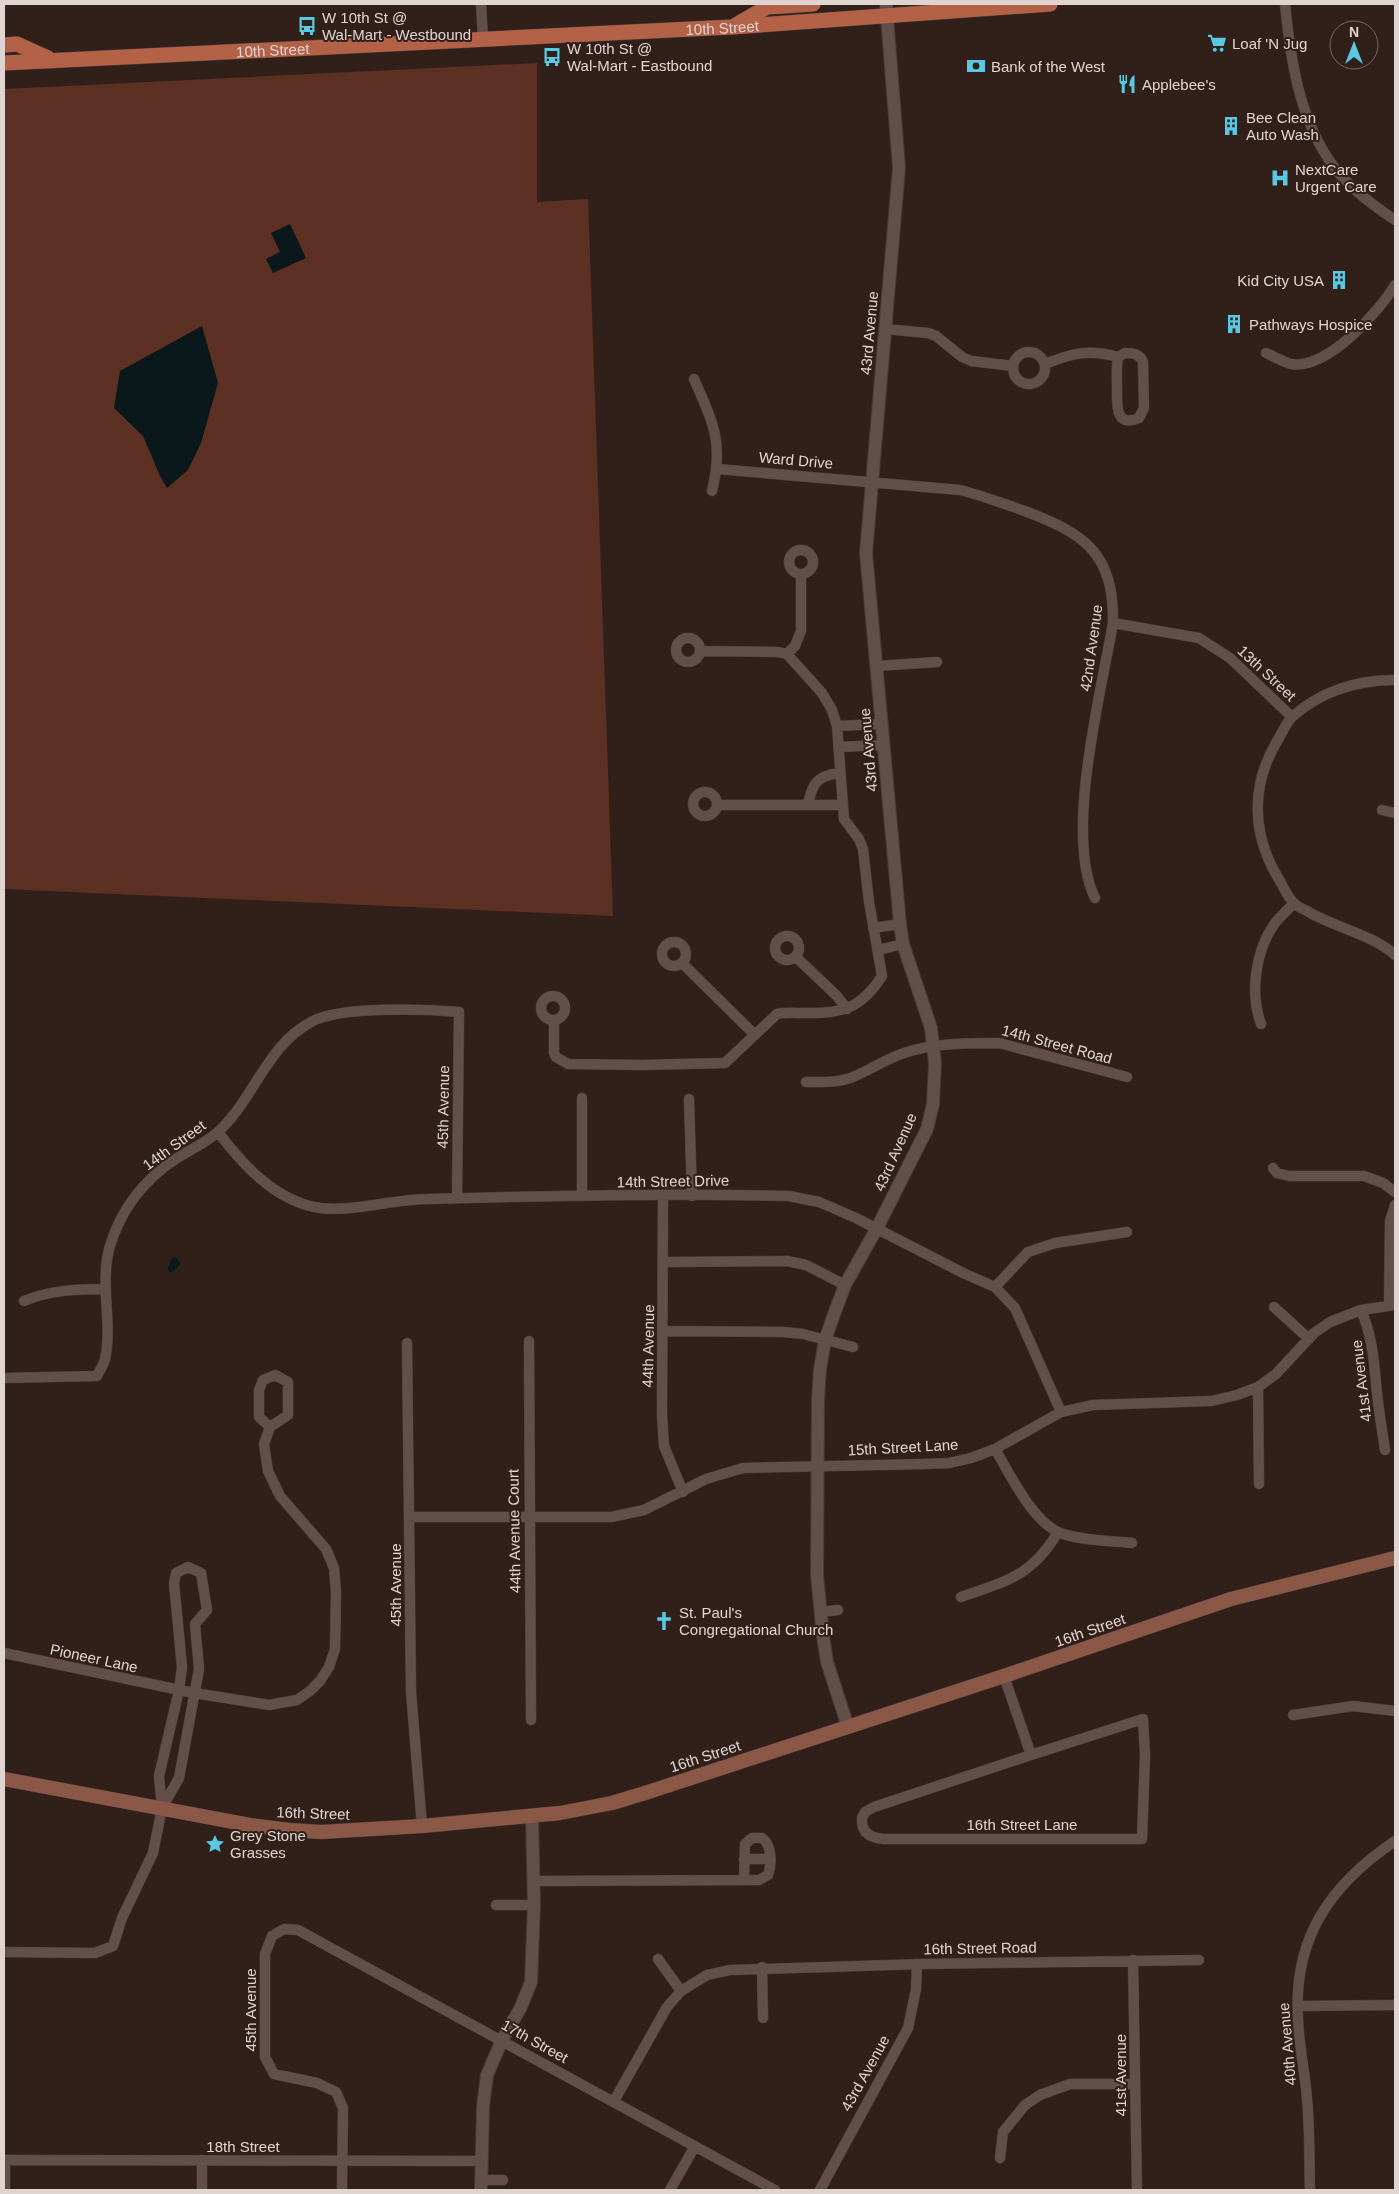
<svg xmlns="http://www.w3.org/2000/svg" width="1399" height="2194" font-family="Arial,sans-serif">
<style>
.green{fill:#5c3123}
.water{fill:#0a171b}
.lines{fill:none;stroke-linecap:round;stroke-linejoin:round}
.minor-casing{stroke:#483a36;stroke-width:11}
.tertiary-casing{stroke:#483a36;stroke-width:14}
.secondary-casing{stroke:#483a36;stroke-width:15}
.primary-casing{stroke:#483a36;stroke-width:16}
.minor{stroke:#634f49;stroke-width:10}
.tertiary{stroke:#634f49;stroke-width:12}
.secondary{stroke:#8b5848;stroke-width:14}
.primary{stroke:#b36248;stroke-width:15}
.labels{text-anchor:middle;dominant-baseline:central;stroke-width:4;stroke-linejoin:round;paint-order:stroke}
.poi-label{font-size:15px;fill:#e0d4d0;stroke:#31201a;text-anchor:start}
.street-label{font-size:15px;fill:#e0d4d0;stroke:#31201a}
</style>
<rect width="100%" height="100%" fill="#31201a"/>
<!-- green -->
<path class="green" d="M537,63V202L588,199L613,916L4,889V89Z"/>
<!-- water -->
<path class="water" d="M290,224L306,258L273,273L266,259L280,252L271,233Z
M202,326L218,383L201,443L188,470L167,488L160,476L143,436L114,408L120,371Z
M176,1257L181,1264L172,1272H169L168,1268L172,1258Z"/>
<g class="lines">
<!-- minor casing -->
<g class="minor-casing">
<path id="minor" d="M481,4L483,39
M1285,4C1291,65 1301,132 1344,179C1359,195 1377,208 1395,220
M885,329L928,333L936,336L962,357L971,361L1013,366
M1013 368a16 16 0 1 1 32 0a16 16 0 1 1-32 0Z
M1125,353C1133,353 1140,354 1143,362L1144,408L1139,418C1115,428 1117,405 1117,389C1117,378 1116,368 1118,357Z
M1266,353C1273,356 1283,362 1291,364C1327,370 1379,312 1395,285
M1045,364C1072,353 1089,349 1118,357
M694,379C713,423 724,442 712,491
M717,469L960,490C981,495 1001,503 1022,510C1084,533 1114,552 1113,623C1101,693 1064,835 1095,898
M789 562a12 12 0 1 1 24 0a12 12 0 1 1-24 0Z
M1113,623L1199,638L1230,658L1292,717
M676 650a12 12 0 1 1 24 0a12 12 0 1 1-24 0Z
M787,654L795,646L801,631V574
M877,666L937,662
M1395,680C1358,680 1322,691 1293,716C1287,721 1283,731 1279,738C1250,784 1251,835 1280,881C1284,888 1288,898 1294,903C1297,907 1303,909 1307,911C1333,927 1374,935 1395,955
M837,726L882,724
M839,747L883,745
M693 804a12 12 0 1 1 24 0a12 12 0 1 1-24 0Z
M717,805H842
M808,805C812,783 817,776 839,773
M1382,810L1395,813
M873,928L900,924
M775 948a12 12 0 1 1 24 0a12 12 0 1 1-24 0Z
M662 954a12 12 0 1 1 24 0a12 12 0 1 1-24 0Z
M878,950L903,944
M796,957L836,995L847,1009
M682,963L755,1035
M541 1008a12 12 0 1 1 24 0a12 12 0 1 1-24 0Z
M554,1020V1053L556,1057L568,1064L642,1065L725,1063L777,1014C786,1012 796,1013 805,1013C841,1014 861,1009 882,976L869,902L863,849L859,839L844,819L837,726L832,710L822,693L787,654L778,652L700,651
M1261,1024C1250,994 1255,953 1273,926C1278,918 1287,911 1294,903
M806,1082C823,1082 840,1083 855,1076C872,1069 886,1059 904,1053C933,1043 968,1043 999,1043L1127,1077
M582,1098V1196
M689,1099L692,1196
M218,1132C242,1164 273,1198 314,1207C346,1214 393,1199 427,1199C547,1196 668,1193 789,1196L819,1202L856,1218L963,1273L995,1287L1015,1308L1061,1412
M1273,1168L1277,1173L1289,1176H1364L1383,1183L1395,1192
M663,1196L662,1415L664,1446L683,1492
M664,1262L787,1261L806,1265L845,1285
M995,1287L1028,1252L1055,1243L1127,1232
M24,1301C50,1290 78,1289 106,1289
M1389,1305L1390,1221L1395,1205
M1274,1307L1309,1339
M1361,1310C1373,1337 1374,1364 1377,1393C1379,1412 1382,1431 1385,1450
M663,1331L784,1332L803,1334L853,1347
M529,1341L531,1720
M407,1343L411,1692L422,1826
M4,1378L97,1376C99,1371 104,1365 105,1359C113,1323 99,1283 110,1246C121,1209 145,1179 177,1158C190,1150 207,1142 218,1132C255,1098 267,1044 313,1021C342,1006 426,1009 459,1012L457,1198
M1258,1387L1259,1484
M995,1449C1010,1474 1031,1519 1058,1532C1075,1540 1112,1541 1132,1543
M410,1517H611L644,1510L706,1479L743,1468L925,1464L949,1463L971,1458L995,1449L1061,1412L1093,1405L1211,1401L1237,1395L1258,1387L1276,1374L1314,1333L1330,1322L1361,1310L1395,1305
M961,1597C1007,1581 1032,1576 1058,1532
M820,1612L838,1610
M4,1653L194,1693L269,1705L297,1700L310,1691L320,1681L329,1667L335,1649L336,1592L334,1568L326,1549L280,1496L268,1471L264,1444L270,1427L288,1415V1382L275,1375L263,1380L259,1390V1417L270,1427
M1004,1676L1031,1755L1143,1719L1145,1755L1142,1839H884C871,1838 861,1833 862,1818L865,1812L874,1807L1031,1755
M1293,1715L1353,1706L1395,1711
M744,1859H769
M533,1881L759,1880L768,1875C772,1864 772,1845 762,1838H752L745,1844L744,1880
M496,1905H534
M4,1952L95,1953L113,1946L122,1918L153,1853L162,1808L159,1776L179,1690L182,1667L174,1583L176,1573L188,1567L201,1573L207,1610L195,1624L199,1669L179,1778L162,1808
M658,1959L681,1991
M1133,1960L1137,2190
M762,1967L763,2018
M1298,2006L1395,2005
M614,2101L667,2007L681,1991L707,1975L730,1970L923,1964L1199,1960
M1000,2158L1003,2132L1025,2105L1040,2095L1070,2084H1135
M4,2160L482,2161
M481,2180H503
M5,2190V2160
M202,2190V2160
M342,2190L343,2108L336,2092L317,2083L274,2074L265,2057V1954L272,1936L284,1929L298,1930L775,2190
M670,2190L695,2146
M820,2190L908,2028L916,1989L917,1964
M1310,2190C1309,2160 1310,2129 1307,2099C1305,2072 1299,2046 1298,2019C1293,1938 1330,1885 1395,1841"/>
</g>
<!-- tertiary casing -->
<g class="tertiary-casing">
<path id="tertiary" d="M848,1727L827,1662L823,1636L817,1575L818,1400L820,1369L825,1340L833,1317L845,1285L877,1228L927,1129L933,1104L935,1063L931,1028L903,944L900,924L866,553L899,168L886,4
M481,2190L483,2106L487,2075L502,2040L521,2007L531,1982L534,1905L532,1816"/>
</g>
<!-- secondary casing -->
<g class="secondary-casing">
<path id="secondary" d="M4,1779L250,1825L289,1830L321,1832L422,1826L560,1813L612,1803L645,1793L1004,1676L1231,1599L1395,1558"/>
</g>
<!-- primary casing -->
<g class="primary-casing">
<g id="primary">
<path d="M736,25L767,7L813,4"/>
<path d="M4,45L17,44L48,58"/>
<path id="s1" d="M4,63L732,27L1050,4"/>
</g>
</g>
<!-- minor -->
<use href="#minor" class="minor"/>
<!-- tertiary -->
<use href="#tertiary" class="tertiary"/>
<!-- secondary -->
<use href="#secondary" class="secondary"/>
<!-- primary -->
<use href="#primary" class="primary"/>
</g>
<!-- icons -->
<defs>
<g id="bus-bare" transform="scale(1.5)"><path d="M-5-6H5V4H4V6H2V4H-2V6H-4V4H-5ZM-3.5-4V0h7V-4ZM-3.5 1.2v1.5H-2V1.2ZM2 1.2v1.5H3.5V1.2Z" fill="#58c9e3" stroke="#31201a" stroke-width="2.5" paint-order="stroke"/></g>
<g id="supermarket-bare" transform="scale(1.5)"><path d="M-6-5.5h2.5l.6 2H6L4.5 2H-2.5L-4.4-4H-6ZM-1.5 3.2a1.3 1.3 0 1 0 .1 0ZM3 3.2a1.3 1.3 0 1 0 .1 0Z" fill="#58c9e3" stroke="#31201a" stroke-width="2.5" paint-order="stroke"/></g>
<g id="bank-bare" transform="scale(1.5)"><path d="M-6-4H6V4H-6ZM0-2.3a2.3 2.3 0 1 0 0 4.6a2.3 2.3 0 1 0 0-4.6Z" fill="#58c9e3" stroke="#31201a" stroke-width="2.5" paint-order="stroke"/></g>
<g id="restaurant-bare" transform="scale(1.5)"><path d="M-5-6h1v4h1v-4h1v4h1v-4h1v5L-1.5 .5V6h-2V.5L-5-1ZM5-6V6H3V1.5H1.5Q1.5-4 5-6Z" fill="#58c9e3" stroke="#31201a" stroke-width="2.5" paint-order="stroke"/></g>
<g id="building-bare" transform="scale(1.5)"><path d="M-4-6H4V6H1V3H-1V6H-4ZM-2.5-4.3h1.7v1.8h-1.7ZM.8-4.3h1.7v1.8H.8ZM-2.5-1h1.7V.8h-1.7ZM.8-1h1.7V.8H.8Z" fill="#58c9e3" stroke="#31201a" stroke-width="2.5" paint-order="stroke"/></g>
<g id="hospital-bare" transform="scale(1.5)"><path d="M-5-5h3v3.5h4V-5h3V5h-3V1.5h-4V5h-3Z" fill="#58c9e3" stroke="#31201a" stroke-width="2.5" paint-order="stroke"/></g>
<g id="church-bare" transform="scale(1.5)"><path d="M-1.2-6h2.4v3.5h3.3v2.4h-3.3V6h-2.4V-.1h-3.3v-2.4h3.3Z" fill="#58c9e3" stroke="#31201a" stroke-width="2.5" paint-order="stroke"/></g>
<g id="sight-bare" transform="scale(1.5)"><path d="M0-6L1.8-2.2L6-1.7L2.9 1.2L3.7 5.4L0 3.3L-3.7 5.4L-2.9 1.2L-6-1.7L-1.8-2.2Z" fill="#58c9e3" stroke="#31201a" stroke-width="2.5" paint-order="stroke"/></g>
</defs>
<g fill-rule="evenodd">
<use href="#bus-bare" x="307" y="26"/>
<use href="#supermarket-bare" x="1217" y="43"/>
<use href="#bus-bare" x="552" y="57"/>
<use href="#bank-bare" x="976" y="66"/>
<use href="#restaurant-bare" x="1127" y="84"/>
<use href="#building-bare" x="1231" y="126"/>
<use href="#hospital-bare" x="1280" y="178"/>
<use href="#building-bare" x="1339" y="280"/>
<use href="#building-bare" x="1234" y="324"/>
<use href="#church-bare" x="664" y="1621"/>
<use href="#sight-bare" x="215" y="1844"/>
</g>
<g class="labels">
<!-- poi labels -->
<g class="poi-label">
<text x="322" y="17">W 10th St @<tspan x="322" dy="17">Wal-Mart - Westbound</tspan></text>
<text x="1232" y="43">Loaf 'N Jug</text>
<text x="567" y="48">W 10th St @<tspan x="567" dy="17">Wal-Mart - Eastbound</tspan></text>
<text x="991" y="66">Bank of the West</text>
<text x="1142" y="84">Applebee's</text>
<text x="1246" y="117">Bee Clean<tspan x="1246" dy="17">Auto Wash</tspan></text>
<text x="1295" y="169">NextCare<tspan x="1295" dy="17">Urgent Care</tspan></text>
<text x="1324" y="280" text-anchor="end">Kid City USA</text>
<text x="1249" y="324">Pathways Hospice</text>
<text x="679" y="1612">St. Paul's<tspan x="679" dy="17">Congregational Church</tspan></text>
<text x="230" y="1835">Grey Stone<tspan x="230" dy="17">Grasses</tspan></text>
</g>
<!-- street labels -->
<g class="street-label">
<text stroke="none"><textPath href="#s1" startOffset="719">10th Street</textPath></text>
<text stroke="none"><textPath href="#s1" startOffset="269">10th Street</textPath></text>
<text transform="translate(869 333) rotate(-85)">43rd Avenue</text>
<text transform="translate(796 460) rotate(5)">Ward Drive</text>
<text transform="translate(1091 648) rotate(-82)">42nd Avenue</text>
<text transform="translate(1267 673) rotate(43)">13th Street</text>
<text transform="translate(868 750) rotate(-95)">43rd Avenue</text>
<text transform="translate(1057 1044) rotate(15)">14th Street Road</text>
<text transform="translate(443 1107) rotate(-89)">45th Avenue</text>
<text transform="translate(174 1145) rotate(-36)">14th Street</text>
<text transform="translate(895 1152) rotate(-66)">43rd Avenue</text>
<text transform="translate(673 1181) rotate(-1)">14th Street Drive</text>
<text transform="translate(648 1346) rotate(-89)">44th Avenue</text>
<text transform="translate(1361 1381) rotate(-97)">41st Avenue</text>
<text transform="translate(903 1447) rotate(-3)">15th Street Lane</text>
<text transform="translate(514 1531) rotate(-91)">44th Avenue Court</text>
<text transform="translate(395 1585) rotate(-90)">45th Avenue</text>
<text transform="translate(1090 1630) rotate(-19)">16th Street</text>
<text transform="translate(94 1658) rotate(12)">Pioneer Lane</text>
<text transform="translate(705 1756) rotate(-18)">16th Street</text>
<text transform="translate(313 1813) rotate(2)">16th Street</text>
<text x="1022" y="1824">16th Street Lane</text>
<text transform="translate(980 1948) rotate(-1)">16th Street Road</text>
<text transform="translate(250 2010) rotate(-90)">45th Avenue</text>
<text transform="translate(535 2041) rotate(29)">17th Street</text>
<text transform="translate(1287 2044) rotate(-95)">40th Avenue</text>
<text transform="translate(865 2073) rotate(-61)">43rd Avenue</text>
<text transform="translate(1120 2075) rotate(-90)">41st Avenue</text>
<text x="243" y="2146">18th Street</text>
</g>
</g>
<!-- border -->
<rect width="1399" height="2194" fill="none" stroke="#e0d4d0" stroke-width="10"/>
<!-- north arrow -->
<g transform="translate(1354 45)"><circle r="24" fill="#31201a" stroke="#776863"/>
<path d="M0-4L9 19L0 12L-9 19Z" fill="#58c9e3"/>
<text y="-8" font-size="14" font-weight="bold" text-anchor="middle" fill="#e0d4d0">N</text>
</g>
</svg>
